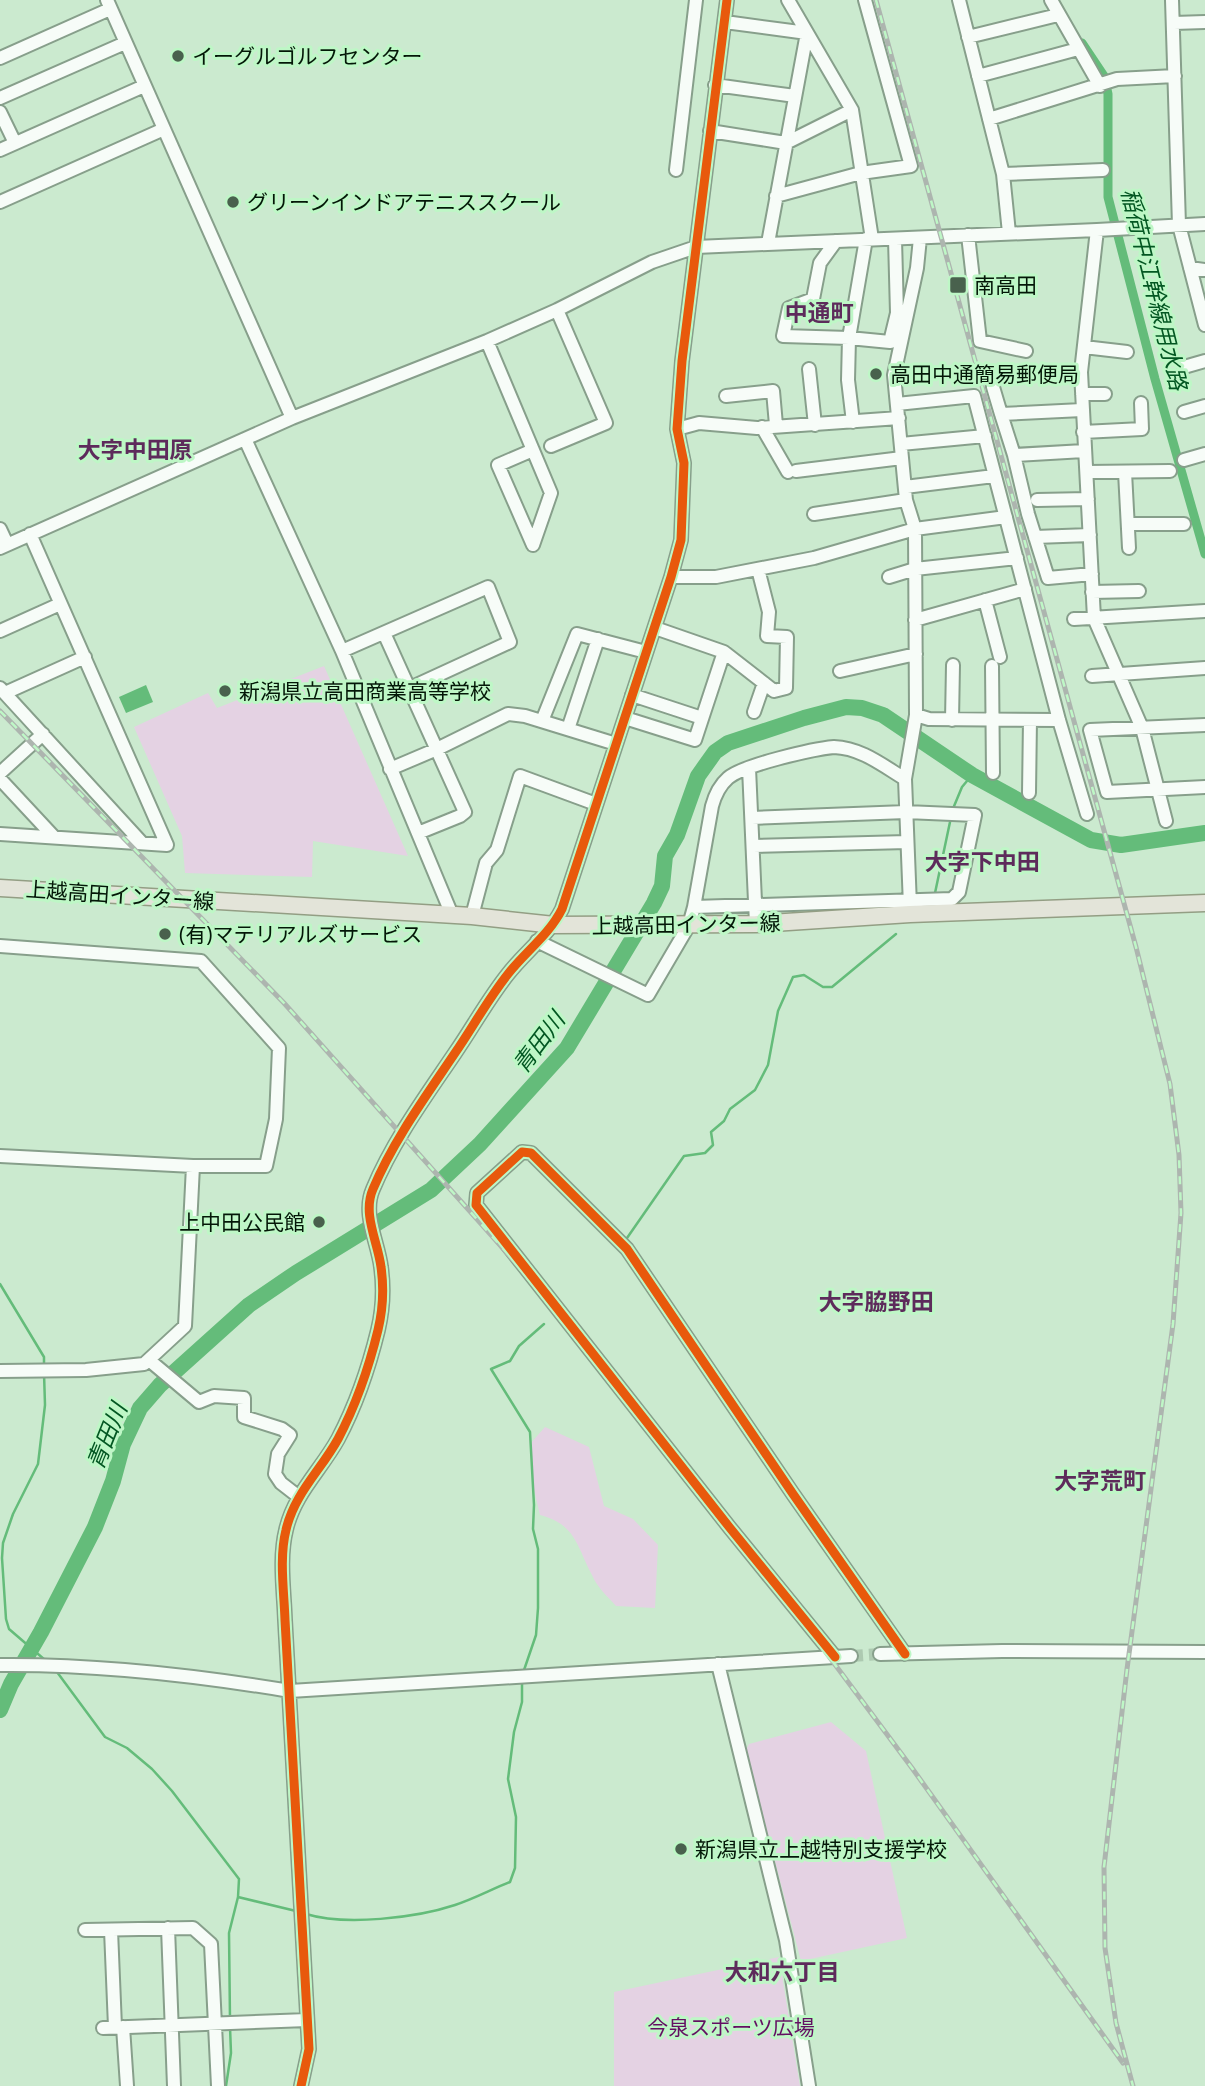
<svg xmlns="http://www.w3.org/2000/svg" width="1205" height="2086" font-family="'Open Sans','Noto Sans JP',sans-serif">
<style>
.green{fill:#e4d2e3}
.water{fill:#64bc7a}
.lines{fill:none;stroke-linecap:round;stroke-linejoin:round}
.stream{stroke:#64bc7a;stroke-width:2.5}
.canal{stroke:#64bc7a;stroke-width:9}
.river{stroke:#64bc7a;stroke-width:16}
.minor-tunnel{stroke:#adcab1;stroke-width:12;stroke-dasharray:12 6;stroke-linecap:butt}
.minor-casing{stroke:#879f8b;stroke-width:16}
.major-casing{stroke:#939e84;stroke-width:19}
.minor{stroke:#f7fcf8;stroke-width:12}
.major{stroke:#e3e4d9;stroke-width:16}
.rail-casing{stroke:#adb5af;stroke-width:5}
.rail{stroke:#bef7c6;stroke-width:2.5;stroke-dasharray:8;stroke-linecap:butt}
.cycleway-casing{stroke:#bef7c6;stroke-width:13}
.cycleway{stroke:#e8590c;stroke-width:9}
.poi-dot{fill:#49614d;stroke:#bef7c6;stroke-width:2.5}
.labels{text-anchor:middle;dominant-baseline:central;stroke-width:6;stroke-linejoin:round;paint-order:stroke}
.poi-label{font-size:21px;fill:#031707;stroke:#bef7c6;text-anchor:start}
.street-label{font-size:21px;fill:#031707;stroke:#bef7c6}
.park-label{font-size:21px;fill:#630f62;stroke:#bef7c6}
.water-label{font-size:23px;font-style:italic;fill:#035722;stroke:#bef7c6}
.neighbourhood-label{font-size:23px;font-weight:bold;fill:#5d2b5b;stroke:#bef7c6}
</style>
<rect width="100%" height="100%" fill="#cbeacf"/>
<!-- green -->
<path class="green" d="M324,666L408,856L313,841L312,877L185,873L182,836L134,727L208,693L217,708Z
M545,1427L589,1447L604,1506L633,1519L658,1545L655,1608L616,1606C608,1597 597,1587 592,1575C577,1547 576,1524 540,1515L533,1485L530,1444Z
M831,1722L866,1751L907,1938L801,1961L746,1750L749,1744Z
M779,1957L800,2086H614V1992Z"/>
<!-- water -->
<path class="water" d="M146,685L153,702L126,713L119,697Z"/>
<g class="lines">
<!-- stream -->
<path class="stream" d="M952,811L962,787L972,775
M935,893L950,822
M627,1238L684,1156L705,1153L713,1145L711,1132L724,1121L730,1109L755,1090L768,1065L778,1011L793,977L804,975L823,987H832L896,934
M0,1284L44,1357V1367
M44,1373L45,1405L38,1464L13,1514L3,1543L2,1558L6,1619L9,1629L45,1660
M57,1672L105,1737L127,1748L152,1769L172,1791L239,1879L238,1897L229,1933L230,2020
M523,1673L536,1635L538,1608V1549L533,1529L534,1505L530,1432L491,1369L510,1361L519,1346L544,1324
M238,1897L296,1911
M306,1914C345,1926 416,1918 455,1905C474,1899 492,1889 510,1882L515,1868L516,1817L508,1779L514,1732L522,1702V1679
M226,2086L231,2053L230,2027"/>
<!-- canal -->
<path class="canal" d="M1082,43L1104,76L1108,94V197L1155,379L1205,554"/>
<!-- river -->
<path class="river" d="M0,1710L11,1684L41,1632L95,1527L113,1481L123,1444L140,1408L160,1385L249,1305L296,1273L431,1190L480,1144L567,1048L654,903L662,886L665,856L677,835L698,776L715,752L728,743L804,718L846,707L862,708L883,715L972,775L1091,840L1121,845L1205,833"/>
<!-- minor-tunnel -->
<path class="minor-tunnel" d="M851,1656L880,1654"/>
<!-- minor casing -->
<g class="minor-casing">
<path id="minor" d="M107,0L292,418
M788,0L852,110L872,239
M959,0L1003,174L1009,233
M1051,0L1100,86
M1172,0L1179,225L1205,325
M725,22L807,33L768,243
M1174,23L1205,22
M968,37L1058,15
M0,58L110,9
M978,76L1078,49
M715,85L795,96
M0,98L125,43
M0,112L15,143
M989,119L1117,79L1175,76
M710,131L786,143L852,110
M0,150L144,86
M676,170L696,0
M1003,174L1103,170
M776,196L861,173L911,166L865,0
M0,202L164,129
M1097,230L1081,372L1094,618L1142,728L1166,821
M968,235L980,341L1026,351
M836,241L820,263L813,299L789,308L783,336L849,338L890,342L897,313L895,239
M1190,268L1205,270
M487,341L551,493L533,545L498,465L533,450
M1084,347L1127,352
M1184,367L1205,361
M809,369L815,425
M993,387L1001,414L1082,410
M1082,394H1105
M726,396L773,391L776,425
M897,404L974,396L1059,720L1087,814
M1184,412L1205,406
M1001,414L1014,455L1084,451
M853,422L848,380L849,338L866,239
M762,427L788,472
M677,429L699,423L757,428L899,418
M1083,432L1142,429L1141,403
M245,439L342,651L452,915
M901,444L985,436
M551,446L606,423L557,310
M1014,455L1028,514L1048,578L1092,574
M1184,460L1205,454
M796,471L902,458L894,375L917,268L920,238
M1087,472L1170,471
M1125,472L1129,548
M905,487L994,476
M906,500L915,529L916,715L905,779L910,906
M1037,500L1088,499
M814,514L906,500L902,458
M1128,524H1184
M0,529L7,544
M1035,537L1090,535
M0,548L292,418L487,341L557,310L652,262L696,247L1097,230L1205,224
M671,577H716L814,558L915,529L1006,517
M889,577L915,569L1017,558
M1092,592L1139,591
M985,600L1000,657
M1074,619L1205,611
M915,620L1025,589
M0,631L60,604
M384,633L465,812L460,816L418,833
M342,651L488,587L510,642L410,688
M724,652L774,691L786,688L787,637L767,636L769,612L758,569
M992,666L993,773
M840,671L916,654
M1092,676L1205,668
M0,688L142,843
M5,693L85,657
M632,695L702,718
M754,712L764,683
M916,715L929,719L1059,720
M625,718L695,740L724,652L655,628
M952,720L953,665
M542,721L577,634L646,652
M1205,725L1090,730L1107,792L1205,787
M568,729L598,639
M749,768L756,924
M390,769L437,749L508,714L525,716L616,744
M0,773L43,734
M0,779L54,837
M1029,793L1030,720
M0,834L167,845L30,534
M753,846L907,842
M694,907L952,899L959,892L975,815L906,812L752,818
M472,916L486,863L497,850L520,776L596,804
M537,941L648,995L689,925L694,907L712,806C715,795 720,785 728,778C743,765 813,749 834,747C861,748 882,765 905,779
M0,946L201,961L279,1048L276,1119L266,1166H193L0,1156
M149,1360L199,1402L214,1396L244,1398V1417L282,1429L290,1435L278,1454L275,1474L281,1483L299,1497
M0,1371L86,1370L144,1364L185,1326L193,1166
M880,1654L1002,1651L1205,1652
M835,1657L730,1528L476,1205L477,1193L522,1152L531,1153L627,1249L793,1494L905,1654
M718,1664L786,1940L809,2086
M0,1665C98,1664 194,1675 290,1691L851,1656
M168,1928L174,2086
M85,1930L193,1928L211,1944L218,2086
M111,1930L115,2027
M123,2027L127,2086
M103,2028L307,2020
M301,2086L309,2049L285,1620C284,1591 279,1558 286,1530C294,1494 321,1470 338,1439C356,1405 369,1367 378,1330C383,1309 384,1288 381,1267C378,1242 362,1214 373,1189C393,1141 426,1096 455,1053C473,1027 488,999 508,974C525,952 549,935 562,909L671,577L681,540L684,463L677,429L682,361L727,0"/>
</g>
<!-- major casing -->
<g class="major-casing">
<path id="major" d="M0,888L472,916L554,925L756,924L910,914L1205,903"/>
</g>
<!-- minor -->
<use href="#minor" class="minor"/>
<!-- major -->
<use href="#major" class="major"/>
<!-- rail casing -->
<g class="rail-casing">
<path id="rail" d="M876,0L1136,947L1170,1084L1179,1155L1181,1213L1173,1324L1127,1669L1104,1867L1105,1948L1116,2023L1133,2086
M0,711L284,1003L524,1272L626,1395L819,1643L912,1768L1123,2063"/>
</g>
<!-- rail -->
<use href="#rail" class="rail"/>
<!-- cycleway casing -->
<g class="cycleway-casing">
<path id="cycleway" d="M835,1657L730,1528L476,1205L477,1193L522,1152L531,1153L627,1249L793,1494L905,1654
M301,2086L309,2049L285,1620C284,1591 279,1558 286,1530C294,1494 321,1470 338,1439C356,1405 369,1367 378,1330C383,1309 384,1288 381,1267C378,1242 362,1214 373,1189C393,1141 426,1096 455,1053C473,1027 488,999 508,974C525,952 549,935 562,909L671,577L681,540L684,463L677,429L682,361L727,0"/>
</g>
<!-- cycleway -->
<use href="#cycleway" class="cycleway"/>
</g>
<!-- markers -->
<g class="poi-dot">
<circle cx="178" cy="56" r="7"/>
<circle cx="233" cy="202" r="7"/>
<rect x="949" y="276" width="18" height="18" rx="3.5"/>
<circle cx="876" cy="374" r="7"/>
<circle cx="225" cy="691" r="7"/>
<circle cx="165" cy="934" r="7"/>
<circle cx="319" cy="1222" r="7"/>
<circle cx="681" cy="1849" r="7"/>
</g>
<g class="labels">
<!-- poi labels -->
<g class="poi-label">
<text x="192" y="56">イーグルゴルフセンター</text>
<text x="247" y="202">グリーンインドアテニススクール</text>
<text x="974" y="285">南高田</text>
<text x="890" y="374">高田中通簡易郵便局</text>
<text x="239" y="691">新潟県立高田商業高等学校</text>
<text x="179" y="934">(有)マテリアルズサービス</text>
<text x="305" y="1222" text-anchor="end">上中田公民館</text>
<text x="695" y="1849">新潟県立上越特別支援学校</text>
</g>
<!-- street labels -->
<g class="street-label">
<text transform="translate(120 895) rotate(4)">上越高田インター線</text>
<text transform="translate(686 924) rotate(-1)">上越高田インター線</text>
</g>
<!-- park labels -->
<g class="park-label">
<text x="731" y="2027">今泉スポーツ広場</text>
</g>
<!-- water labels -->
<g class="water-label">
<text transform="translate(1155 289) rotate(76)">稲荷中江幹線用水路</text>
<text transform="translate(538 1042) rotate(-53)">青田川</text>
<text transform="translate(106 1436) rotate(-68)">青田川</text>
</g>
<!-- neighbourhood labels -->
<g class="neighbourhood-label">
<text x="819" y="312">中通町</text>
<text x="135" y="449">大字中田原</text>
<text x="982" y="861">大字下中田</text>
<text x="876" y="1301">大字脇野田</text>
<text x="1100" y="1480">大字荒町</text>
<text x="782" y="1971">大和六丁目</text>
</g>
</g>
</svg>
